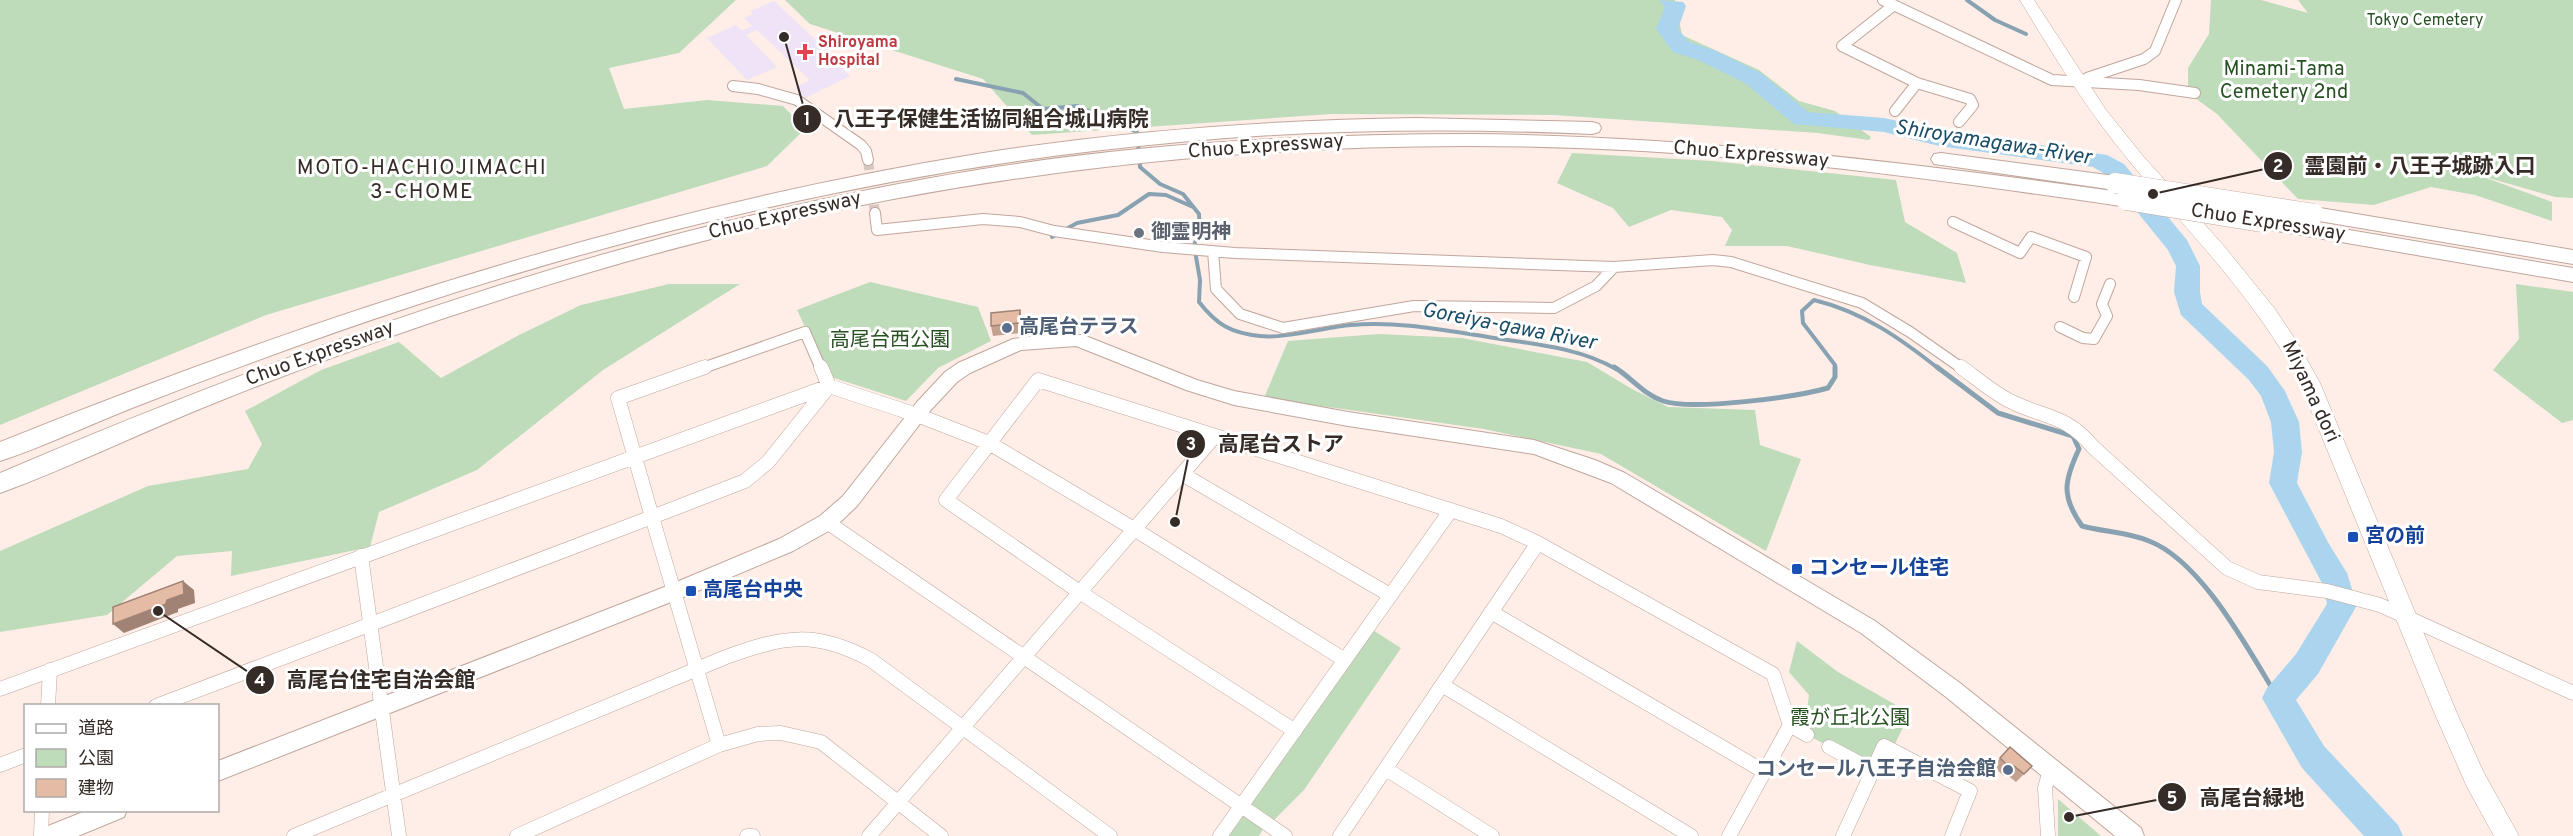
<svg xmlns="http://www.w3.org/2000/svg" width="2573" height="836" font-family="Overpass,'Noto Sans JP',sans-serif">
<style>
.medical{fill:#eee3f7}
.green{fill:#bedbba}
.lines{fill:none;stroke-linecap:round;stroke-linejoin:round}
.stream-far1{stroke:#88a2b2;stroke-width:4}
.stream{stroke:#88a2b2;stroke-width:5}
.river{fill:#abd5ee;fill-rule:evenodd}
.street-tunnel{stroke:#d6c7c1;stroke-width:10;stroke-dasharray:10 5;stroke-linecap:butt}
.street-far1-casing{stroke:#c0a69c;stroke-width:12}
.street-casing{stroke:#c0a69c;stroke-width:15}
.secondary-casing{stroke:#c0a69c;stroke-width:2}
.primary-casing{stroke:#c0a69c;stroke-width:1}
.highway-casing{stroke:#c0a69c;stroke-width:2}
.street-far1{stroke:#fff;stroke-width:10}
.street{stroke:#fff;stroke-width:14}
.secondary{fill:#fff;fill-rule:evenodd}
.primary{fill:#fff;fill-rule:evenodd}
.highway{fill:#fff;fill-rule:evenodd}
.highway-bridge-casing{stroke:#c0a69c;stroke-width:21;stroke-linecap:butt}
.highway-bridge{stroke:#fff;stroke-width:20}
.wall{fill:#c4a18e}
.shaded-wall{fill:#a08374}
.building{fill:#e4bba5;stroke:#a08374;stroke-width:1.5}
.health-dot{fill:#e0444e;stroke:#fff;stroke-width:2}
.worship-dot{fill:#6b7280;stroke:#fff;stroke-width:2}
.service-dot{fill:#5c6f8a;stroke:#fff;stroke-width:2}
.transit-dot{fill:#1a4fb4;stroke:#fff;stroke-width:2}
.labels{text-anchor:middle;dominant-baseline:central;stroke-width:6;stroke-linejoin:round;paint-order:stroke}
.far-park-label{font-size:16px;fill:#275023;stroke:#fff}
.far-health-label{font-size:16px;font-weight:bold;fill:#be3a42;stroke:#fff;text-anchor:start}
.park-label{font-size:20px;fill:#275023;stroke:#fff}
.street-label{font-size:20px;fill:#352b27;stroke:#fff}
.worship-label{font-size:20px;font-weight:bold;fill:#5b616d;stroke:#fff;text-anchor:start}
.service-label{font-size:20px;font-weight:bold;fill:#4e5e75;stroke:#fff;text-anchor:start}
.transit-label{font-size:20px;font-weight:bold;fill:#164399;stroke:#fff;text-anchor:start}
.water-label{font-size:21px;font-style:italic;fill:#194d66;stroke:#fff}
.neighbourhood-label{font-size:21px;letter-spacing:1.5px;fill:#352b27;stroke:#fff}
.leader{fill:none;stroke:#352b27;stroke-width:2}
.callout-dot{fill:#352b27;stroke:#fff;stroke-width:2}
.mark-label{font-size:18px;text-anchor:middle;font-weight:bold;fill:#fff}
.callout-label{font-size:21px;text-anchor:middle;font-weight:bold;fill:#352b27;stroke:#fff;stroke-width:6;stroke-linejoin:round;paint-order:stroke}
</style>
<rect width="100%" height="100%" fill="#feeee7"/>
<!-- medical -->
<path class="medical" d="M774,1L846,68L843,70L850,76L805,98L795,88L810,80L757,30L746,35L777,67L747,80L707,38L736,25L742,31L752,26L744,18L753,14L751,11Z"/>
<!-- green -->
<path class="green" d="M0,0H736L679,53L609,68L624,109L707,100L783,106L805,129L767,166L266,315L0,425Z
M785,0H1675L1682,35L1759,70L1799,101L1835,111L1871,137L1869,140L1818,133L1554,115L1331,114L1032,135L983,79L810,24Z
M2211,0H2261L2308,13L2298,0H2573V198L2555,197L2478,175L2552,202V221L2475,195L2431,187L2374,205L2298,199L2217,114L2188,93V68L2209,34Z
M1572,153L1712,161L1896,180L1905,222L1957,253L1966,283L1870,265L1787,246H1725L1732,230L1722,217L1671,210L1629,227L1613,208L1557,183Z
M870,282L978,307L991,341L938,368L906,401L828,376L797,310Z
M669,284H740L603,370L477,470L379,512L370,547L231,576L232,551L177,556L107,615L0,632V551L148,486L248,469L262,444L245,411L321,370L399,342L441,378L519,335L581,305Z
M2516,284L2573,292V420L2562,423L2493,370L2519,339Z
M1379,334L1462,338L1587,362L1632,389L1668,407L1755,410L1760,445L1801,459L1766,551L1601,454L1484,429L1264,398L1288,341Z
M1368,627L1401,648L1304,790L1269,825L1266,823L1259,836H1220Z
M1797,641L1838,672L1910,713L1892,750L1872,770L1804,733L1809,695L1789,672Z
M2058,799L2101,836H2058Z"/>
<g class="lines">
<!-- stream-far1 -->
<path class="stream-far1" d="M1967,0L1995,20L2026,34
M956,79L1023,93L1043,109L1077,106L1137,132L1140,167L1160,184L1183,194L1199,214L1200,231L1194,245L1200,280L1199,302C1217,325 1231,333 1260,336C1282,339 1327,327 1351,325C1398,321 1442,330 1488,337C1532,344 1578,347 1616,369
M2106,157V164
M1052,237L1077,223L1118,215L1149,194L1166,195L1193,207
M1835,369V365L1803,323L1802,311L1814,300C1863,312 1900,338 1939,369"/>
<!-- stream -->
<path class="stream" d="M1614,367C1631,377 1643,394 1663,401C1693,411 1796,397 1828,388L1835,377V367
M1937,367L1998,413L2073,436L2079,449C2064,481 2061,496 2082,526C2104,532 2128,532 2149,541C2202,561 2249,651 2278,698"/>
<!-- river -->
<path class="river" d="M1659,0L1683,2L1686,6L1678,29L1689,42L1714,50L1761,73L1808,112L1884,118L1939,130L2107,155L2124,164L2187,240L2200,266V292L2202,304L2267,366L2285,391L2299,422L2302,452L2297,483L2329,544L2347,573L2357,605L2318,674L2296,700L2324,746L2398,825L2403,836H2364L2302,768L2262,698L2267,688L2296,654L2327,604L2323,585L2269,483L2274,452L2271,422L2261,396L2249,380L2181,315L2174,292L2176,266L2168,250L2108,176L2093,167L1939,146L1884,132L1794,124L1745,83L1698,60L1673,52L1656,29L1665,7Z"/>
<!-- street-tunnel -->
<path class="street-tunnel" d="M868,160L875,213"/>
<!-- street-far1 casing -->
<g class="street-far1-casing">
<path id="street-far1" d="M1883,0L2052,80L2139,85L2195,93
M1894,5L1842,46L1917,83L1970,99L1973,105L1959,122
M2087,78L2144,59L2155,51L2176,0
M733,86L758,89L797,100L861,145L866,151L868,160
M1895,111L1917,83
M875,213L877,230L983,219L1020,222L1054,231L1163,247L1235,253L1614,267L1713,260L1731,262L1862,303L1910,332L1963,369
M1953,222L2020,253L2031,237L2086,257L2074,297
M1213,251L1216,289L1240,314L1283,328L1414,306L1554,308L1596,286L1614,267
M2060,327L2083,338L2094,339L2107,316L2102,304L2110,284
M700,369L805,332L821,369"/>
</g>
<!-- street casing -->
<g class="street-casing">
<path id="street" d="M1961,367C1976,378 1991,391 2008,400C2042,418 2065,413 2093,447L2227,568L2258,582L2327,591L2380,605L2573,693
M1182,474L1390,595
M652,517L719,745
M652,517L618,398L705,367
M652,517L745,481L768,462L829,386L821,367
M827,522L1285,836
M361,556L399,836
M1491,612L1763,771
M1442,685L1691,836
M0,689L829,386L917,415L989,443L1134,529L1345,660
M48,706L50,670
M156,706L652,517
M1295,731L1081,593L946,500L1038,380L1501,526L1538,543L1773,674L1790,725L1807,735
M1829,747L1872,770
M0,765L26,755
M1386,769L1492,836
M41,836L42,810
M294,836L726,657C784,636 815,630 871,660L1110,836
M517,836L719,745L758,734L781,733L821,742L941,836
M747,836H753
M869,836L1214,437
M1220,836L1451,510
M1340,836L1538,543
M1729,836L1790,725
M1843,836L1884,746L1970,791L1952,836
M2048,836L2045,788L2050,770"/>
</g>
<!-- secondary casing -->
<g class="secondary-casing">
<path id="secondary" d="M1050,334L1083,335L1197,380L1234,391L1348,412L1534,440L1595,460L1625,473L1875,621L1960,683L2141,828L2144,836H2115L1946,697L1861,633L1611,483L1534,454L1348,426L1234,405L1186,390L1076,346L1021,350L970,373L957,382L929,412L857,506L834,528L793,551L681,598L218,781V761L667,586L779,539L820,516L843,496L917,402L945,372L958,363L1013,339Z
M88,810H127L124,817L78,836H40L43,828Z"/>
</g>
<!-- primary casing -->
<g class="primary-casing">
<path id="primary" d="M2020,0H2034L2106,110L2143,156L2224,246L2275,309L2297,342L2320,383L2456,711L2483,771L2519,836H2494L2467,787L2434,712L2300,383C2256,299 2191,235 2130,162C2088,111 2054,57 2020,0Z"/>
</g>
<!-- highway casing -->
<g class="highway-casing">
<path id="highway" d="M1416,118L1592,122L1599,124L1601,128L1599,132L1592,134C1455,128 1317,129 1180,142C921,165 664,224 416,305C325,335 235,368 145,403C97,421 49,445 0,461V442C316,315 640,209 977,154C1122,131 1269,120 1416,118Z
M1472,134C1690,136 1905,162 2121,192L2128,194L2131,199L2128,204L2121,206C1962,183 1803,161 1643,151C1289,131 934,171 594,271C468,308 344,351 222,400C148,429 74,466 0,493V473C317,338 635,226 977,170C1141,143 1307,134 1472,134Z
M1941,153L2115,176L2122,178L2125,183L2122,188L2115,190L1934,164L1931,159L1934,154Z
M2314,207L2573,250V264L2307,219L2304,214L2307,209Z
M2261,215L2573,268V282L2254,227L2251,222L2254,217Z"/>
</g>
<!-- street-far1 -->
<use href="#street-far1" class="street-far1"/>
<!-- street -->
<use href="#street" class="street"/>
<!-- secondary -->
<use href="#secondary" class="secondary"/>
<!-- primary -->
<use href="#primary" class="primary"/>
<!-- highway -->
<use href="#highway" class="highway"/>
<!-- highway-bridge casing -->
<g class="highway-bridge-casing">
<path id="highway-bridge" d="M2115,183L2314,214
M2126,200L2261,222"/>
</g>
<!-- highway-bridge -->
<use href="#highway-bridge" class="highway-bridge"/>
</g>
<!-- wall -->
<path class="wall" d="M1022,320L1021,333L993,336L991,326Z
M2010,747L2032,766L2016,782L2006,774L2004,776L1993,766Z"/>
<!-- shaded-wall -->
<path class="shaded-wall" d="M1020,310L1022,320L1021,333L1019,323Z
M183,581L194,590L195,603L178,609V612L124,633L113,624L167,600Z"/>
<!-- building -->
<path class="building" d="M1020,310L1019,323L991,326V313Z
M183,581L184,594L167,600L166,604L113,624V607Z
M2010,747L2032,766L2024,774L2014,766L2011,769L2000,758Z"/>
<!-- markers -->
<path class="health-dot" d="M802 43h6v6h6v6h-6v6h-6v-6h-6v-6h6z"/>
<circle class="worship-dot" cx="1139" cy="233" r="6"/>
<g class="service-dot">
<circle cx="1007" cy="328" r="6"/>
<circle cx="2008" cy="770" r="6"/>
</g>
<g class="transit-dot">
<rect x="2347" y="531" width="12" height="12" rx="3"/>
<rect x="1791" y="563" width="12" height="12" rx="3"/>
<rect x="685" y="585" width="12" height="12" rx="3"/>
</g>
<g class="labels">
<!-- far-park labels -->
<g class="far-park-label">
<text x="2425" y="21">Tokyo Cemetery</text>
</g>
<!-- far-health labels -->
<g class="far-health-label">
<text x="818" y="43">Shiroyama<tspan x="818" dy="18">Hospital</tspan></text>
</g>
<!-- park labels -->
<g class="park-label">
<text x="2284" y="70">Minami-Tama<tspan x="2284" dy="23">Cemetery 2nd</tspan></text>
<text x="890" y="341">高尾台西公園</text>
<text x="1850" y="719">霞が丘北公園</text>
</g>
<!-- street labels -->
<g class="street-label">
<text transform="translate(1266 147) rotate(-4)">Chuo Expressway</text>
<text transform="translate(1751 155) rotate(5)">Chuo Expressway</text>
<text transform="translate(785 216) rotate(-13)">Chuo Expressway</text>
<text transform="translate(2268 223) rotate(9)">Chuo Expressway</text>
<text transform="translate(320 354) rotate(-20)">Chuo Expressway</text>
<text transform="translate(2310 392) rotate(65)">Miyama dori</text>
</g>
<!-- worship labels -->
<g class="worship-label">
<text x="1151" y="233">御霊明神</text>
</g>
<!-- service labels -->
<g class="service-label">
<text x="1019" y="328">高尾台テラス</text>
<text x="1996" y="770" text-anchor="end">コンセール八王子自治会館</text>
</g>
<!-- transit labels -->
<g class="transit-label">
<text x="2365" y="537">宮の前</text>
<text x="1809" y="569">コンセール住宅</text>
<text x="703" y="591">高尾台中央</text>
</g>
<!-- water labels -->
<g class="water-label">
<text transform="translate(1993 143) rotate(9)">Shiroyamagawa-River</text>
<text transform="translate(1509 327) rotate(11)">Goreiya-gawa River</text>
</g>
<!-- neighbourhood labels -->
<g class="neighbourhood-label">
<text x="422" y="168">MOTO-HACHIOJIMACHI<tspan x="422" dy="24">3-CHOME</tspan></text>
</g>
</g>
<!-- callouts -->
<path class="leader" d="M784 37L807 119M2153 194L2278 166M1175 522L1191 444M158 611L260 680M2069 817L2172 797"/>
<g class="callout-dot">
<circle cx="784" cy="37" r="6"/>
<circle cx="2153" cy="194" r="6"/>
<circle cx="1175" cy="522" r="6"/>
<circle cx="158" cy="611" r="6"/>
<circle cx="2069" cy="817" r="6"/>
<circle cx="807" cy="119" r="15"/>
<circle cx="2278" cy="166" r="15"/>
<circle cx="1191" cy="444" r="15"/>
<circle cx="260" cy="680" r="15"/>
<circle cx="2172" cy="797" r="15"/>
</g>
<g class="mark-label">
<text x="807" y="125">1</text>
<text x="2278" y="172">2</text>
<text x="1191" y="450">3</text>
<text x="260" y="686">4</text>
<text x="2172" y="804">5</text>
</g>
<g class="callout-label">
<text x="991" y="126">八王子保健生活協同組合城山病院</text>
<text x="2420" y="173">霊園前・八王子城跡入口</text>
<text x="1281" y="451">高尾台ストア</text>
<text x="381" y="687">高尾台住宅自治会館</text>
<text x="2252" y="805">高尾台緑地</text>
</g>
<!-- legend -->
<rect x="24" y="704" width="195" height="108" fill="#ffffff" stroke="#aeaaa9" stroke-width="1.5"/>
<rect x="36" y="724" width="30" height="9" fill="#ffffff" stroke="#aeaaa9" stroke-width="1.5"/>
<text x="78" y="734" font-size="18" fill="#352b27">道路</text>
<rect x="36" y="749" width="30" height="18" fill="#bedbba" stroke="#aeaaa9" stroke-width="1.5"/>
<text x="78" y="764" font-size="18" fill="#352b27">公園</text>
<rect x="36" y="779" width="30" height="18" fill="#e4bba5" stroke="#aeaaa9" stroke-width="1.5"/>
<text x="78" y="794" font-size="18" fill="#352b27">建物</text>
</svg>
